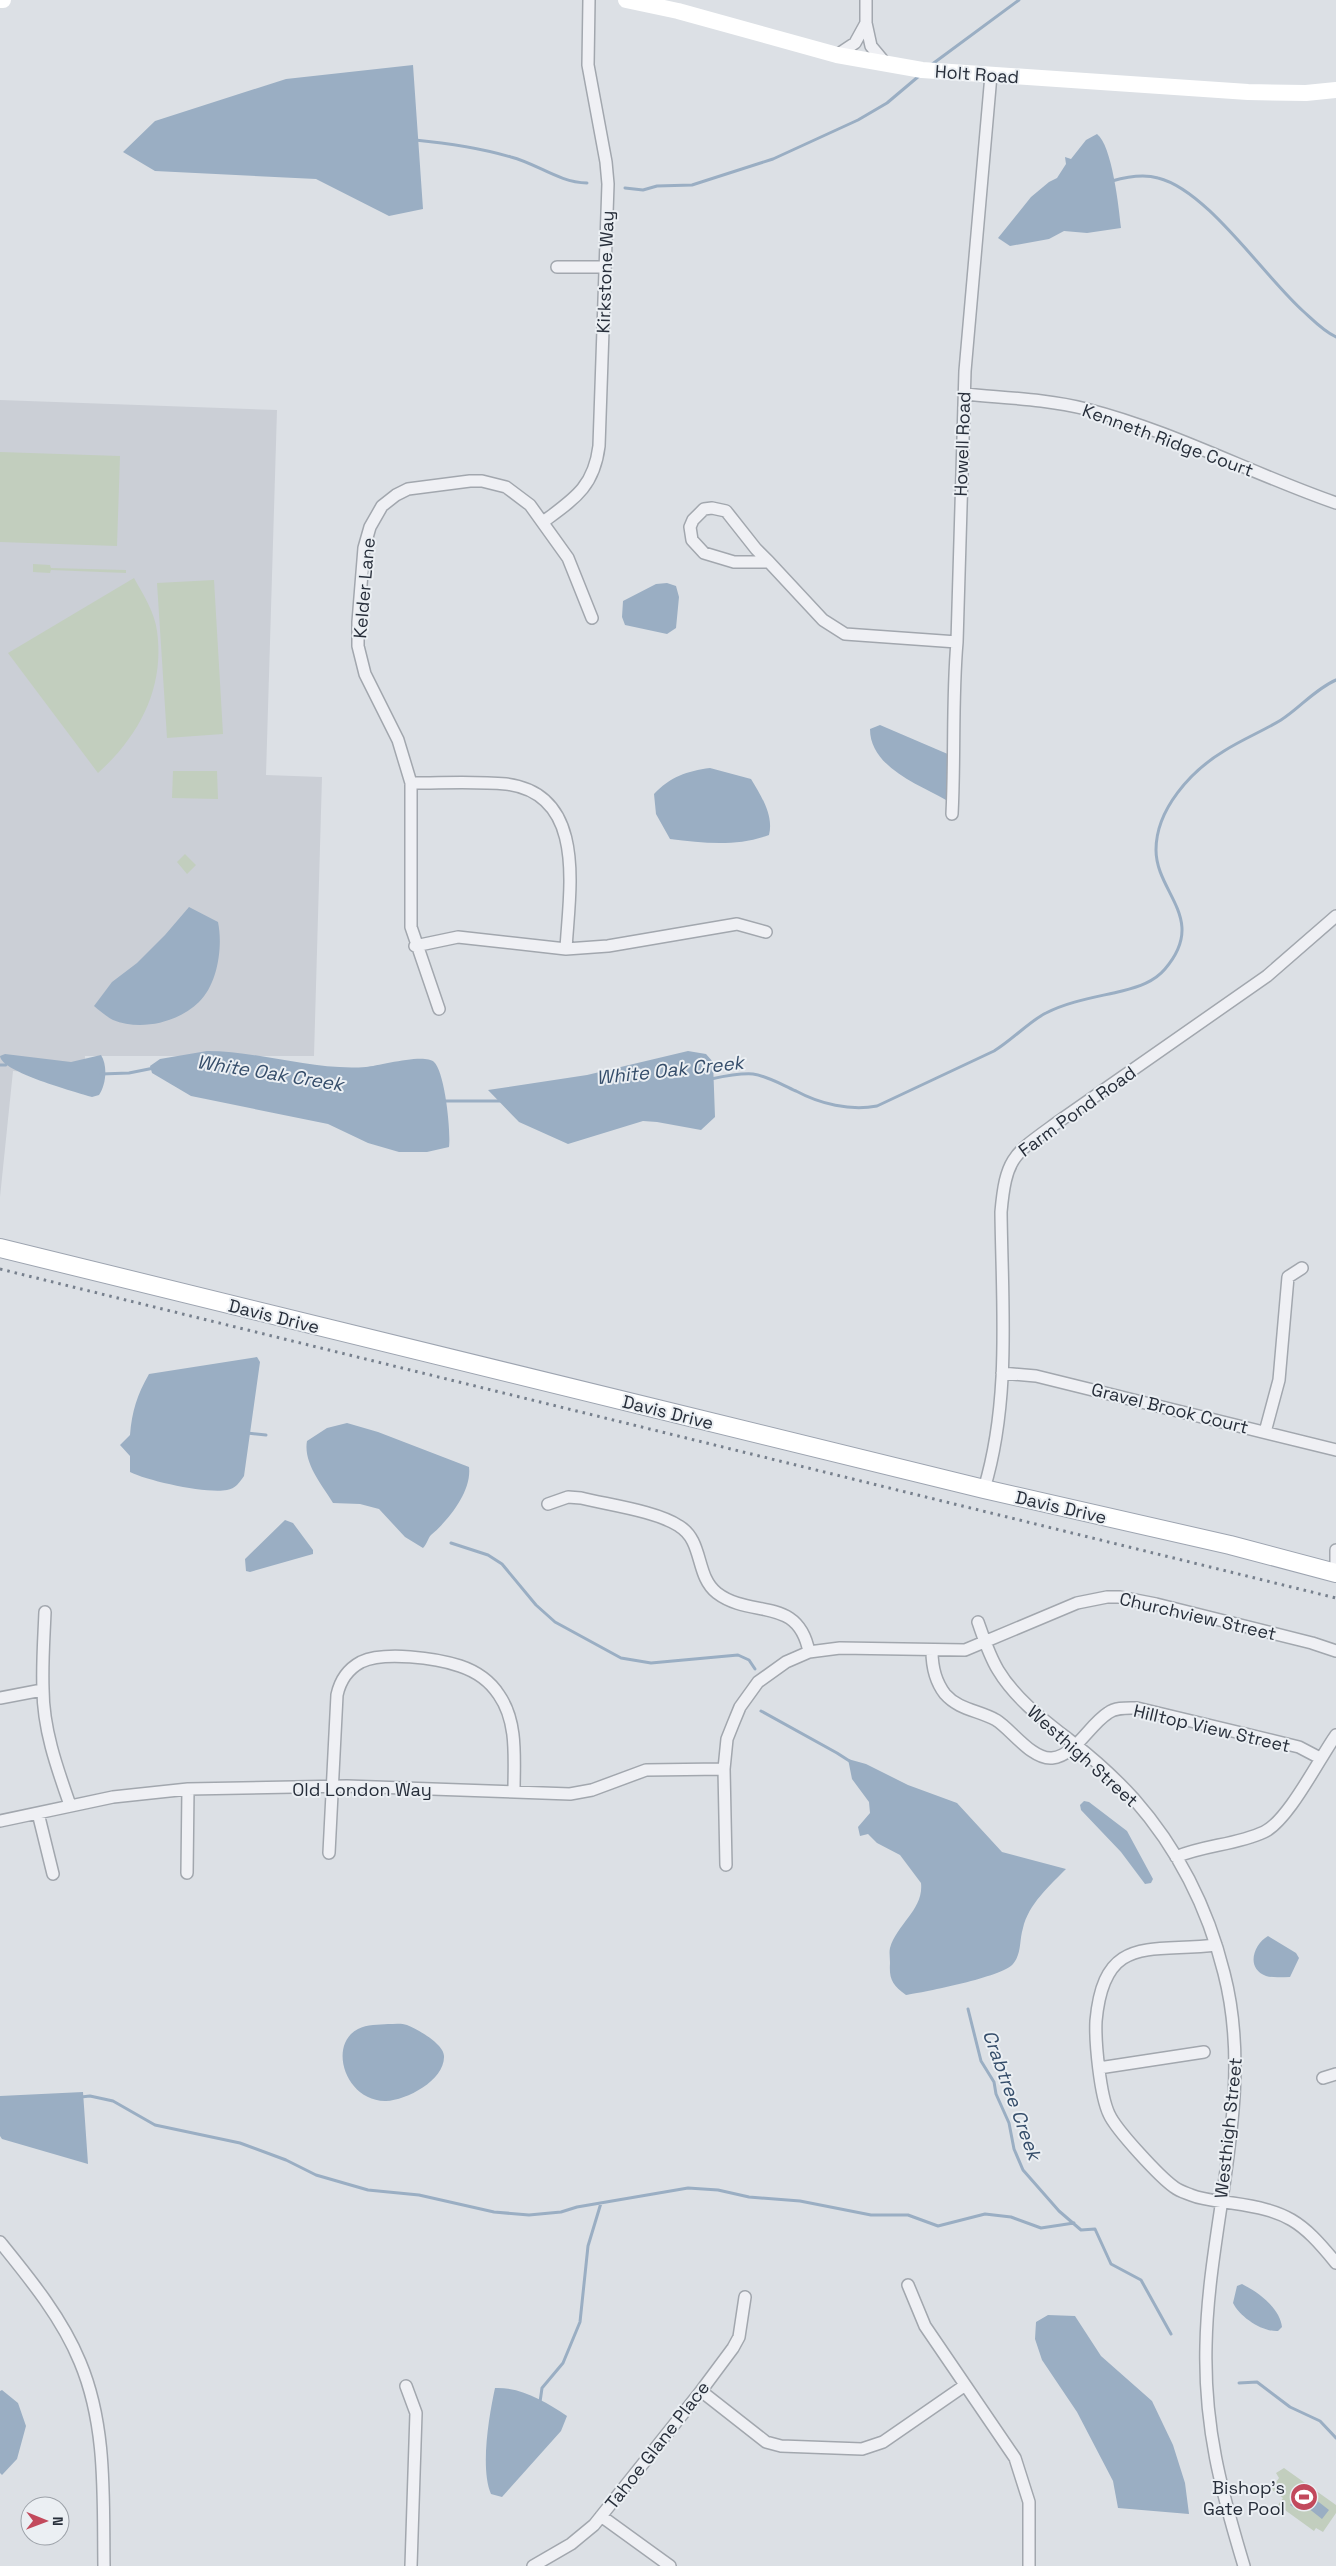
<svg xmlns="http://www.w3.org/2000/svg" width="1336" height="2566" font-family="'Space Grotesk',sans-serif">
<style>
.built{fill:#cbcfd6}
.green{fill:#c2cebe}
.water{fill:#9aaec3}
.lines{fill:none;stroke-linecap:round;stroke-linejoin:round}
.stream{stroke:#9aaec3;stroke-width:3}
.street-casing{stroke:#a2a7ae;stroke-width:14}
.primary-casing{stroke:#9da4b0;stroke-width:20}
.street{stroke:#eff0f4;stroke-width:11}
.secondary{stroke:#fff;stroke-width:16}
.primary{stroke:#fff;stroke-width:18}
.rail{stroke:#77808d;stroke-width:3;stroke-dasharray:2.5 5;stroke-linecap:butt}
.labels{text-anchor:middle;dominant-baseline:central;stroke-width:4;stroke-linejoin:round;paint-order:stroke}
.street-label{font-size:18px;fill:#272e3a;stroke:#ebeff3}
.poi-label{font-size:18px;fill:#272e3a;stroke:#ebeff3;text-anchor:end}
.water-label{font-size:19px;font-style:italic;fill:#354d6a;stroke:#ebeff3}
</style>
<rect width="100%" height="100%" fill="#dce0e5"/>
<!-- built -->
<path class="built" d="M0,400L277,410L266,775L322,777L314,1056H85L84,1076L13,1071L0,1197Z"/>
<!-- green -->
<path class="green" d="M0,452L120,456L117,546L0,542Z
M33,564L50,565L51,568L126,570V573L51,570L50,573L33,572Z
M134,578C143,594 155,613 157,631C165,688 139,736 98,773L8,653Z
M214,580L223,734L167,738L157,583Z
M173,771H217L218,799L172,798Z
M185,854L196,865L187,874L177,862Z
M1284,2468L1336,2505V2513L1323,2532L1316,2528L1314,2531L1278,2505L1283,2498L1271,2489L1279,2478L1276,2473Z"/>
<!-- water -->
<path class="water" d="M413,65L423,209L389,216L316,179L155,171L123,152L155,121L286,79Z
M1097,134C1112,145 1119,208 1121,228L1087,233L1064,231L1049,239L1010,246L998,238L1031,197L1049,182L1057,178L1066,164L1065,157L1071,159L1086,140Z
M667,583L676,586L679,597L676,628L667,634L625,625L622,617L623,601L656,584Z
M880,725L950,755L946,800C918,784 870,767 870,729Z
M710,768L751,779C761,796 774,815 769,835C737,847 703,843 670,839L656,814L654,794C670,777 687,771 710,768Z
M189,907L218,922C223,946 218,984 199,1002C178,1023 140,1031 113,1020C107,1017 100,1011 94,1006L112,982L137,963L165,935Z
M207,1051C260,1051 313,1071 366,1067C379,1066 424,1053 434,1062C445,1072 451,1132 449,1147L427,1152H399L368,1143L328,1124L191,1096L152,1073L150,1066L160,1059Z
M688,1051L706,1054L713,1062L715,1117L701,1130L657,1122L643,1121L568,1144L519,1122L488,1090L587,1075Z
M5,1054L71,1062L101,1055C108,1066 106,1085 99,1095L92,1097C76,1092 1,1072 0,1056Z
M257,1357L260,1362L244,1476C240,1482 235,1489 227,1490C207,1494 148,1481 130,1472V1456L120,1445L130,1435C132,1411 137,1395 149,1374Z
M347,1423L378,1432L469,1467C472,1491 449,1520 431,1535C428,1538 427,1544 423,1548L405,1537L379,1509L360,1504L333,1503C322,1485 303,1463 307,1441L327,1428Z
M285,1520L293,1523L313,1550V1554L250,1572L246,1571L245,1559Z
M848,1759L866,1764L908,1785L957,1803L1002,1852L1066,1869C1050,1885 1028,1905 1023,1928C1019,1941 1022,1953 1013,1964C1002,1977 925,1992 906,1995C892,1985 889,1979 890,1963C890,1958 889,1952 890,1948C897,1924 924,1909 921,1883L900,1855L877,1843L868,1834L860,1836L858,1827L870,1813L869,1802L852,1779Z
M1084,1801L1089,1802L1127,1831L1153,1879L1151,1883L1145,1884L1121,1852L1081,1810L1080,1805Z
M1268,1936L1296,1953L1299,1958L1290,1977C1282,1977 1273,1978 1266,1976C1245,1968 1254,1944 1268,1936Z
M388,2024C394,2024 402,2023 407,2025C417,2029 444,2044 444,2056C445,2080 407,2100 386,2101C346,2102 327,2045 358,2029C367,2024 379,2025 388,2024Z
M83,2092L88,2164L2,2139L0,2136V2096Z
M1242,2284C1258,2292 1280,2308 1282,2327L1278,2331C1262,2332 1240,2317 1233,2303L1237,2286Z
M1048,2315L1075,2316L1101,2356L1152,2401L1173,2445L1185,2483L1189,2514L1118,2508L1113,2481L1077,2412L1042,2360L1035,2339L1036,2322Z
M495,2388C521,2387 546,2402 567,2416L561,2431L502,2497L491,2494C480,2468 489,2416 495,2388Z
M2,2390L18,2403L26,2426L17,2459L2,2475L0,2473V2391Z
M1302,2489L1329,2510L1322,2519L1303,2504L1295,2508L1290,2505Z"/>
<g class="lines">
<!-- stream -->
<path class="stream" d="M931,65L1019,0
M415,140C447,143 480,148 511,157C538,164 558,182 587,183
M1112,181C1126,177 1144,174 1158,178C1207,190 1263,275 1303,311C1313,320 1323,331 1336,337
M625,188L643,190L657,186L692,185L773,159L858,120L887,103L919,76
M0,1065H6L7,1061
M101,1074L129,1073L154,1068
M711,1079C725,1076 739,1073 753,1074C768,1076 782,1085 796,1091C820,1104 850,1111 877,1106L994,1051C1011,1041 1031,1020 1046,1013C1069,1001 1097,997 1122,991C1138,987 1154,982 1165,969C1208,919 1156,893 1156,850C1156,809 1191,771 1224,751C1243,739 1263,731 1281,720C1300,708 1315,689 1336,680
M443,1101H501
M247,1433L266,1435
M451,1543L488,1555L502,1564L536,1605L555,1622L621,1658L651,1663L738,1655L749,1660L755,1669
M761,1711L837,1753L851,1762
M968,2009L981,2061L994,2082L996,2094L1009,2123L1014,2149L1023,2170L1059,2211L1081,2230L1095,2229L1111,2264L1141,2280L1171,2334
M81,2097L90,2096L113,2101L155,2125L240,2143L286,2160L316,2175L368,2190L419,2195L494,2212L529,2215L561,2212L577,2207L688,2188L718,2190L749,2197L800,2201L871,2215H908L938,2226L985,2214L1011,2217L1041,2228L1074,2223
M1239,2383L1257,2382L1290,2407L1320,2421L1336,2438
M540,2402L542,2388L563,2363L580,2322L588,2246L601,2203"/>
<!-- street casing -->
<g class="street-casing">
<path id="street" d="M866,23V0
M837,55L855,43L866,23L871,46L886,64
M557,267H605
M965,394C1005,398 1047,399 1086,409C1173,431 1252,474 1336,503
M543,522C574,499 594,487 599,446L608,184L606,162L588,65L589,0
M769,562H734L704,553L692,540L690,527L693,520L704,509L712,508L726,511L756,549L769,562L823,620L845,634L957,642
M411,783C443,783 476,781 506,784C588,794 569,892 566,949L458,937L415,946
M952,814C955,756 952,699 957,642L965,371L991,75
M566,949L608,946L737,924L766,932
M439,1009L411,927V783L398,740L365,674L358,646V622L364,548L370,527L382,506L396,495L408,489L470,481H482L506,487L530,505L568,558L592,618
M1002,1373L1036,1376L1336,1450
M1265,1432L1279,1380L1288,1277L1302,1268
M984,1489C1011,1400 1002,1303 1001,1212C1006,1156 1014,1154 1058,1122L1267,976L1336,916
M548,1504L568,1497L581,1498C609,1505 656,1511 679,1526C704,1541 695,1576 717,1593C751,1619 798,1595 809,1652
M1336,1550V1563
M45,1612C44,1637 42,1663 43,1689C43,1729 57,1768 70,1805
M978,1622C984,1639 989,1655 998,1670C1016,1700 1045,1721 1072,1742C1094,1759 1116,1779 1134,1799C1178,1849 1208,1909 1224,1973C1256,2096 1208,2222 1206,2346C1204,2427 1221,2490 1244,2566
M932,1651C932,1666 935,1681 945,1694C959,1710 978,1710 996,1720C1011,1729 1032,1760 1052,1758C1075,1756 1089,1725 1108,1713C1116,1707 1127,1708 1137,1708L1299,1747L1320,1758
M0,1698L42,1690
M38,1813L53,1874
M0,1821L113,1797L188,1789L347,1786L570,1794L592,1790L646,1770L724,1769
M329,1853L337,1695C340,1681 348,1669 361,1662C384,1651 436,1658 460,1666C475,1671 490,1681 499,1695C518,1722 514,1759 514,1791
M1176,1857C1204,1845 1236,1845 1264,1832C1288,1821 1319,1759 1336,1735
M726,1865L724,1769L727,1739L733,1724L740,1707L758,1682L786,1662L809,1652L840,1648L965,1650L1077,1603L1107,1597H1120L1156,1604L1312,1643L1336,1651
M187,1873L188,1789
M1216,1945C1150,1953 1104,1933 1096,2021C1095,2042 1100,2095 1109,2114C1116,2130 1160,2177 1174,2187C1179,2191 1186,2193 1191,2195C1203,2200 1219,2201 1232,2203C1287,2211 1301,2220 1336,2263
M1099,2068L1204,2052
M1323,2078L1336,2074
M0,2242C30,2279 62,2318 80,2362C107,2426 103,2498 104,2566
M908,2285L925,2326L1015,2458L1029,2502V2566
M406,2386L416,2413L411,2566
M701,2391L766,2442L781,2446L862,2449L883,2442L964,2386
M601,2516L670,2566
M533,2566L571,2544L594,2525L701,2391L733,2348L739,2337L745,2297"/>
</g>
<!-- primary casing -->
<g class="primary-casing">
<path id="primary" d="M0,1248L984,1489L1230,1545L1336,1573"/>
</g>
<!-- street -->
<use href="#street" class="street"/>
<!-- secondary -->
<path class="secondary" d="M0,0H3
M626,0L678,11L837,55L922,70L1248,92L1306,93L1336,90"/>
<!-- primary -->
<use href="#primary" class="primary"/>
<!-- rail -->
<path class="rail" d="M0,1269L1336,1598"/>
</g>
<!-- icons -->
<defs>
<g id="stadium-disc" transform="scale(1.4375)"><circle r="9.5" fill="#c2495c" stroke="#ebeff3"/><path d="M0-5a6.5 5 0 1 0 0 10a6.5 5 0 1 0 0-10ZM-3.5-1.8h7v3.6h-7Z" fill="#fff"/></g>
</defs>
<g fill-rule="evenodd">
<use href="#stadium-disc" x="1304" y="2497"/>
</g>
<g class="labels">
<!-- street labels -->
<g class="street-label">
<text transform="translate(977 74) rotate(4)">Holt Road</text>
<text transform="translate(605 272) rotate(-88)">Kirkstone Way</text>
<text transform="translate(1168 440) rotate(20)">Kenneth Ridge Court</text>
<text transform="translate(962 444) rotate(-88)">Howell Road</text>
<text transform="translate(364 588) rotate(-85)">Kelder Lane</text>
<text transform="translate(1077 1111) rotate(-36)">Farm Pond Road</text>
<text transform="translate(274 1316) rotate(14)">Davis Drive</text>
<text transform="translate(1170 1408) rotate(14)">Gravel Brook Court</text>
<text transform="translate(668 1412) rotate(14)">Davis Drive</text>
<text transform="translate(1061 1507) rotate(13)">Davis Drive</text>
<text transform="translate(1198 1616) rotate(13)">Churchview Street</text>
<text transform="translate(1212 1728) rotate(13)">Hilltop View Street</text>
<text transform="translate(1083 1756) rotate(42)">Westhigh Street</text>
<text x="362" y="1789">Old London Way</text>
<text transform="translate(1228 2128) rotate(-84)">Westhigh Street</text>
<text transform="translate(657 2445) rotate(-52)">Tahoe Glane Place</text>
</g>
<!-- poi labels -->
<g class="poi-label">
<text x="1285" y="2487">Bishop's<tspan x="1285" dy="21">Gate Pool</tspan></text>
</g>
<!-- water labels -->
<g class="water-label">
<text transform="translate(670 1070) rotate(-6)">White Oak Creek</text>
<text transform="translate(270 1073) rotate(9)">White Oak Creek</text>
<text transform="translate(1012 2095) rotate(70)">Crabtree Creek</text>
</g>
</g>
<!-- north arrow -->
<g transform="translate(45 2521) rotate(91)"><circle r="24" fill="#ebeff3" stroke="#9da2a9"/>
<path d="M0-4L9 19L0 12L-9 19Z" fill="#c2495c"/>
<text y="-8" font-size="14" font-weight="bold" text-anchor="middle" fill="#272e3a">N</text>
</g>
</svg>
